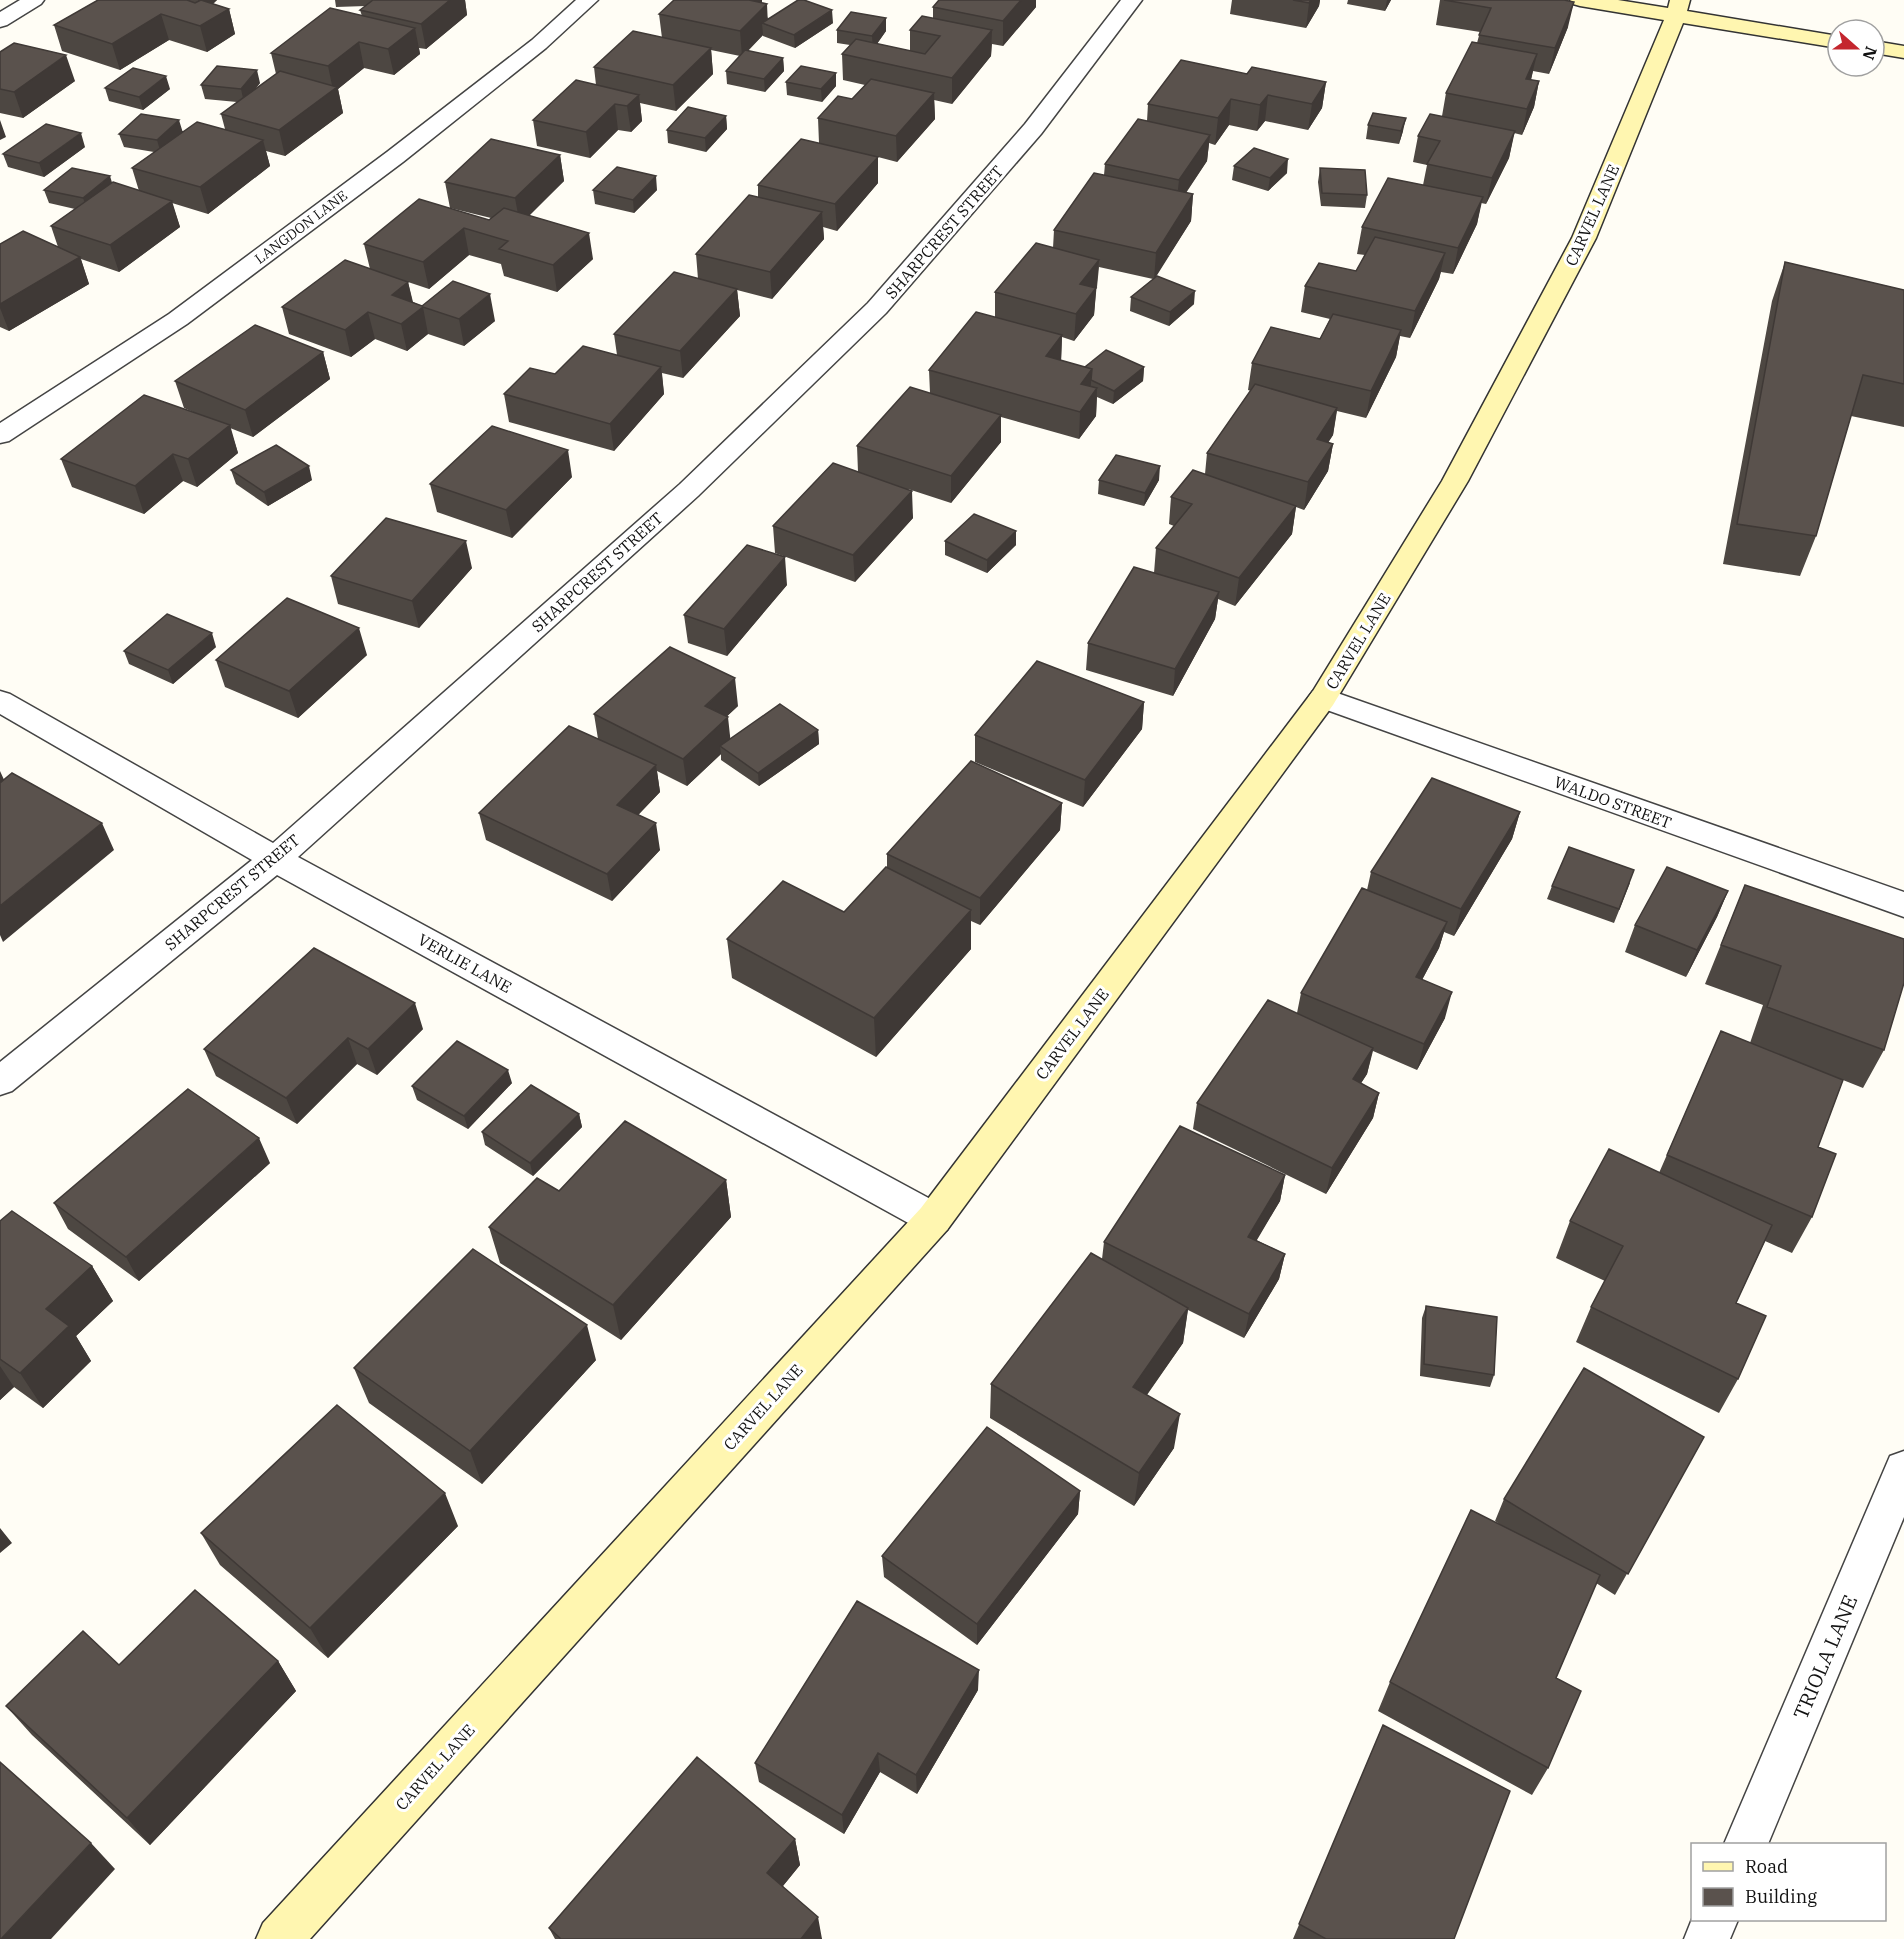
<svg xmlns="http://www.w3.org/2000/svg" width="1904" height="1939" font-family="'IBM Plex Serif',serif">
<style>
.lines{fill:none;stroke-linecap:round;stroke-linejoin:round}
.street-casing{stroke:#444;stroke-width:3}
.secondary-casing{stroke:#333;stroke-width:3}
.street{fill:#fff;fill-rule:evenodd}
.secondary{fill:#fff6b0;fill-rule:evenodd}
.wall{fill:#4d4742}
.shaded-wall{fill:#3f3936}
.building{fill:#5a524d;stroke:#3f3936;stroke-width:1.5}
.labels{text-anchor:middle;dominant-baseline:central;stroke-width:6;stroke-linejoin:round;paint-order:stroke}
.far-street-label{font-size:14px;fill:#111;stroke:#fff}
.street-label{font-size:16px;fill:#111;stroke:#fff}
.near-street-label{font-size:20px;fill:#111;stroke:#fff}
</style>
<rect width="100%" height="100%" fill="#fffdf5"/>
<g class="lines">
<!-- street casing -->
<g class="street-casing">
<path id="street" d="M20,0H44L41,4L7,25L0,27V12Z
M576,0H598L546,48L403,162L187,324L9,441L0,443V423L169,314L387,152L532,40Z
M1121,0H1142L1041,134L886,313L698,496L298,857L947,1208L952,1219L947,1230L934,1234L921,1230L277,875L12,1091L0,1095V1062L252,860L0,714V691L10,694L273,843L680,484L868,303L1025,124Z
M1323,688L1904,892V917L1313,705L1308,698L1313,691Z
M1904,1451V1517L1768,1844H1724L1890,1456Z
M1692,1919L1737,1920H1738L1730,1939H1684Z"/>
</g>
<!-- secondary casing -->
<g class="secondary-casing">
<path id="secondary" d="M1570,0H1618L1668,8L1670,0H1690L1687,11L1838,36V48L1683,23L1596,238L1468,481L1333,705L947,1230L310,1939H256L263,1923L921,1208L1313,691L1442,481L1572,238L1664,20L1580,6L1573,4Z
M1874,41L1904,46V58L1874,53Z"/>
</g>
<!-- street -->
<use href="#street" class="street"/>
<!-- secondary -->
<use href="#secondary" class="secondary"/>
</g>
<!-- wall -->
<path class="wall" d="M98,0H217L213,4L229,9L235,34L207,52L169,40L120,70L62,51L54,25Z
M335,0H465L467,15L426,49L419,48L420,54L394,75L364,68L338,89L343,113L285,156L266,151L270,166L208,214L172,203L180,227L119,272L81,259L89,284L9,331L0,327V244L58,247L51,226L75,209L49,203L44,190L112,183L139,191L132,168L154,152L124,147L119,134L225,129L221,114L237,102L205,99L201,85L260,83L254,90L276,74L271,53L362,16L360,10L366,6L336,7Z
M939,0H1036V7L1003,46L992,44L991,56L952,104L934,100L935,119L897,162L878,157V183L837,231L823,227L824,239L772,299L737,290L740,316L683,378L662,373L664,394L614,451L509,422L504,394L555,374L617,355L614,334L698,279L696,254L758,197V185L819,143L818,118L852,99L865,85L843,80L842,54L850,45L837,43V30L886,18V31L877,44L910,51V30L933,19V7Z
M1232,0H1320L1319,6L1306,28L1230,14Z
M1348,0H1391L1385,11L1347,4Z
M1440,0H1564L1568,27L1549,74L1533,71L1531,80L1539,81L1534,107L1522,135L1514,133L1509,158L1486,204L1481,203L1477,224L1453,274L1441,272L1439,279L1410,338L1400,336L1396,357L1366,418L1337,411L1333,435L1328,442L1333,444L1328,471L1304,510L1296,507L1292,534L1235,606L1218,599L1215,619L1173,696L1086,670L1088,643L1154,573L1156,548L1174,526L1169,524L1171,497L1205,474L1207,453L1251,391L1248,390L1252,363L1320,339L1330,319L1301,312L1305,286L1356,271L1365,255L1357,254L1362,227L1423,185L1427,165L1413,162L1418,136L1442,116L1446,93L1477,43L1480,32L1436,25Z
M762,3L768,19L833,23L795,48L763,36V35L748,51L783,58L784,71L765,92L727,84L726,71L740,56L711,50L713,74L676,111L640,103L642,121L631,132L618,130L590,158L537,146L533,120L596,85L594,67L662,38L659,14Z
M0,52L75,81L23,118L0,113Z
M836,73V86L822,102L787,95L786,82Z
M1247,74L1326,82L1322,108L1308,130L1265,121L1257,131L1229,125L1215,145L1209,143L1207,161L1186,193L1193,194L1191,221L1155,277L1194,304L1169,326L1130,311L1131,297L1153,279L1099,267L1097,287L1096,289L1094,315L1074,341L1062,337L1061,361L1085,367H1144L1143,381L1113,404L1097,397L1096,416L1079,439L1001,417V442L951,503L908,489L913,518L855,582L775,553L773,526L858,472L857,446L930,393L929,370L995,317V292L1053,248L1054,230L1104,175L1105,164L1147,121L1148,104Z
M105,88L170,89L143,110L109,101Z
M726,116L727,129L706,152L668,143L667,130Z
M1368,125L1403,131L1399,144L1366,139Z
M85,147L44,177L8,167L3,154Z
M560,155L564,181L529,215L593,259L557,292L504,276L501,264L469,255L429,289L408,282L413,302L422,306L495,321L464,346L428,334L407,351L375,339L351,357L289,334L282,307L370,269L364,244L489,220L491,218L450,208L445,182Z
M1234,166L1287,173L1268,191L1232,180Z
M1320,168L1367,195L1365,208L1321,206L1318,182Z
M593,190H657L634,213L595,204Z
M1785,262L1904,290V427L1851,416L1816,536L1800,576L1723,564L1772,301Z
M323,352L330,379L253,437L230,428L238,453L197,487L183,481L144,514L72,487L61,459L202,416L184,408L175,381Z
M231,470L312,480L268,506L236,484Z
M572,477L512,538L437,512L430,484Z
M1099,480H1159L1144,506L1098,494Z
M945,541L1016,545L987,573L945,555Z
M472,568L419,628L338,604L331,576Z
M787,585L727,656L688,643L684,615Z
M216,647L173,684L129,664L124,651Z
M367,655L298,718L225,687L216,660Z
M1144,702L1142,729L1083,807L975,762V735Z
M738,706L726,717L730,739L818,730L819,744L759,786L721,760V754L687,786L657,771L660,792L638,815L660,850L612,901L486,840L479,813L598,739L594,714Z
M1062,803L1060,830L980,925L971,921V949L876,1057L732,978L727,939L844,912L887,867V854Z
M1520,812L1512,839L1454,936L1444,932L1439,948L1422,980L1445,1018L1417,1070L1373,1051L1367,1074L1361,1083L1379,1093L1373,1118L1326,1194L1193,1129L1197,1103L1297,1013L1301,993L1367,890L1371,872Z
M1630,883L1614,923L1547,899L1552,886Z
M1745,885L1884,1050L1863,1088L1843,1080L1818,1147L1812,1217L1792,1253L1765,1241L1736,1303L1738,1379L1719,1413L1576,1342L1591,1307L1605,1281L1556,1258L1570,1221L1659,1173L1721,1031L1750,1043L1763,1005L1705,984Z
M1728,891L1717,917L1686,977L1625,952L1635,925Z
M423,1029L377,1075L357,1064L297,1124L216,1076L204,1049Z
M512,1083L468,1129L417,1100L412,1086Z
M579,1114L582,1127L533,1176L485,1145L482,1132Z
M270,1163L139,1281L68,1229L54,1203Z
M1285,1175L1280,1201L1256,1240L1285,1254L1279,1279L1244,1338L1188,1310L1183,1343L1147,1395L1174,1448L1134,1506L990,1418L991,1384L1102,1259L1104,1242Z
M726,1180L731,1217L621,1340L500,1263L489,1227L559,1191Z
M0,1221L92,1266L113,1301L76,1336L91,1361L43,1408L14,1387L0,1400Z
M1426,1306L1494,1375L1490,1387L1420,1376L1422,1318Z
M596,1360L482,1484L369,1403L354,1368Z
M1704,1437L1615,1595L1596,1583L1556,1678L1548,1768L1532,1795L1378,1711L1390,1682L1502,1526L1495,1521L1504,1499Z
M1080,1491L1078,1514L977,1645L884,1577L882,1556Z
M458,1526L328,1658L220,1565L201,1533Z
M278,1661L296,1691L150,1845L32,1735L6,1706L119,1665Z
M978,1690L917,1794L880,1772L844,1834L759,1782L755,1763Z
M1383,1725L1454,1939H1293Z
M795,1839L800,1865L783,1886L822,1939H555L549,1928Z"/>
<!-- shaded-wall -->
<path class="shaded-wall" d="M198,0H217L202,13Z
M450,0H465L467,15L426,49L421,24Z
M749,0H762V8L767,4L768,26L762,23L763,35L742,56L740,31Z
M1021,0H1036V7L1003,46V21Z
M1311,0H1320L1319,6L1306,28L1309,3Z
M1387,0H1391L1385,11Z
M1574,2L1568,27L1549,74L1555,48Z
M229,9L235,34L207,52L200,26Z
M832,10L833,23L795,48L794,35Z
M161,14L169,40L120,70L112,44Z
M886,18V31L873,49L872,36Z
M415,28L420,54L394,75L388,49Z
M992,30L991,56L952,104V78Z
M359,42L364,68L338,89L343,113L285,156L279,130L333,90L328,66Z
M711,48L713,74L676,111L673,85Z
M1537,54L1531,79H1526Z
M66,55L75,81L23,118L14,92Z
M783,58L784,71L765,92L764,79Z
M257,70L260,83L244,103L241,89Z
M836,73V86L822,102L821,89Z
M166,76L170,89L143,110L139,97Z
M1539,81L1534,107L1522,135L1527,109Z
M1326,82L1322,108L1308,130L1312,104Z
M934,93L935,119L897,162L896,136Z
M639,95L642,121L631,132L627,106Z
M1268,95L1265,121L1257,131L1260,105Z
M1231,99L1229,125L1215,145L1218,118Z
M615,104L618,130L590,158L586,132Z
M726,116L727,129L706,152L705,138Z
M1406,118L1403,131L1399,144L1401,131Z
M0,120L6,137L0,140Z
M179,120L183,133L161,154L157,140Z
M1515,131L1509,158L1486,204L1492,178Z
M81,133L85,147L44,177L39,163Z
M1210,135L1207,161L1176,207L1179,180Z
M263,140L270,166L208,214L200,187Z
M560,155L564,181L520,225L515,198Z
M878,157V183L837,231L835,204Z
M1288,159L1287,173L1268,191L1270,178Z
M110,176L114,189L88,212L83,198Z
M656,176L657,190L634,213L633,200Z
M1193,194L1191,221L1154,280L1156,253Z
M1483,197L1477,224L1453,274L1458,248Z
M172,201L180,227L119,272L110,245Z
M822,212L824,239L772,299L770,272Z
M464,228L469,255L429,289L423,262Z
M589,233L593,259L557,292L553,265Z
M1445,253L1439,279L1410,338L1415,311Z
M80,257L89,284L9,331L0,308V304Z
M1099,260L1094,315L1074,341L1076,314L1080,284Z
M408,282L414,309L392,295Z
M737,289L740,316L683,378L680,351Z
M1195,291L1194,304L1169,326L1170,312Z
M490,294L495,321L464,346L459,319Z
M423,307L428,334L407,351L401,324Z
M368,312L375,339L351,357L345,330Z
M1401,330L1396,357L1366,418L1371,391Z
M1062,335L1061,362L1046,356Z
M323,352L330,379L253,437L245,410Z
M661,367L664,394L614,451L610,424Z
M1144,367L1143,381L1113,404L1114,391Z
M1092,369L1090,396L1081,384Z
M1097,388L1096,416L1079,439L1080,412Z
M1337,408L1333,435L1313,467L1317,439Z
M1001,415V442L951,503V476Z
M230,425L238,453L197,487L188,459Z
M1333,444L1328,471L1304,510L1308,482Z
M568,450L572,477L512,538L506,510Z
M173,454L183,481L144,514L135,486Z
M309,466L312,480L268,506L264,492Z
M1160,466L1159,480L1144,506L1145,493Z
M912,491L913,518L855,582L853,555Z
M1296,506L1292,534L1235,606L1239,578Z
M1016,531V545L987,573V560Z
M466,541L472,568L419,628L412,601Z
M785,557L787,585L727,656L724,629Z
M1219,592L1215,619L1173,696L1175,669Z
M359,628L367,655L298,718L289,691Z
M212,633L216,647L173,684L168,670Z
M735,678L738,706L708,734L705,706Z
M1144,702L1142,729L1083,807L1085,780Z
M728,717L731,745L720,746L721,754L687,786L683,759Z
M818,730L819,744L759,786L758,773Z
M656,765L660,792L622,832L617,805Z
M0,771L6,784L0,790Z
M1062,803L1060,830L980,925V898Z
M1520,812L1512,839L1454,936L1461,909Z
M102,823L114,850L3,942L0,935V906Z
M656,823L660,850L612,901L607,874Z
M1728,891L1717,917L1686,977L1697,950Z
M971,910V949L876,1057L874,1018Z
M1447,922L1439,948L1409,1004L1416,977Z
M1452,992L1445,1018L1417,1070L1424,1044Z
M415,1003L423,1029L377,1075L368,1049Z
M348,1038L357,1064L297,1124L286,1098Z
M1373,1048L1367,1074L1347,1105L1353,1079Z
M508,1070L512,1083L468,1129L464,1116Z
M1379,1093L1373,1118L1326,1194L1332,1168Z
M579,1114L582,1127L533,1176L530,1163Z
M259,1138L270,1163L139,1281L126,1257Z
M1285,1175L1280,1201L1244,1262L1248,1237Z
M726,1180L731,1217L621,1340L613,1305Z
M1285,1254L1279,1279L1244,1338L1249,1314Z
M92,1266L113,1301L76,1336L91,1361L43,1408L20,1373L46,1309Z
M1188,1308L1183,1343L1128,1421L1133,1387Z
M587,1325L596,1360L482,1484L470,1451Z
M0,1366L14,1387L0,1400Z
M1180,1414L1174,1448L1134,1506L1139,1473Z
M1080,1491L1078,1514L977,1645V1624Z
M445,1493L458,1526L328,1658L310,1628Z
M0,1528L12,1543L0,1553Z
M278,1661L296,1691L150,1845L127,1818Z
M979,1670L978,1690L917,1794L916,1775Z
M878,1753L880,1772L844,1834L842,1815Z
M795,1839L800,1865L773,1898L767,1873Z
M91,1843L115,1869L51,1939H1Z
M818,1917L822,1939H801Z"/>
<!-- building -->
<path class="building" d="M98,0H187L195,3L201,0L229,9L200,26L161,14L112,44L54,25Z
M373,0H450L421,24L360,10Z
M674,0H749L767,4L740,31L659,14Z
M798,0H804L832,10L794,35L762,23Z
M939,0H1021L1003,21L933,7Z
M1293,0H1311L1309,3Z
M1444,0H1564L1574,2L1555,48L1479,35L1491,8Z
M330,8L415,28L388,49L359,42L328,66L271,53Z
M851,12L886,18L872,36L837,30Z
M922,16L992,30L952,78L842,54L856,39L925,54L940,36L910,30Z
M633,31L711,48L673,85L594,67Z
M1472,42L1537,54L1526,79L1539,81L1527,109L1446,93Z
M14,43L66,55L14,92L0,89V52Z
M745,50L783,58L764,79L726,71Z
M1181,60L1247,74L1252,67L1326,82L1312,104L1268,95L1260,105L1231,99L1218,118L1148,104Z
M217,66L257,70L241,89L201,85Z
M801,66L836,73L821,89L786,82Z
M133,68L166,76L139,97L105,88Z
M280,71L337,87L279,130L221,114Z
M871,79L934,93L896,136L818,118L838,96L852,99Z
M576,80L639,95L627,106L615,104L586,132L533,120Z
M688,107L726,116L705,138L667,130Z
M1373,113L1406,118L1401,131L1368,125Z
M141,114L179,120L157,140L119,134Z
M1430,114L1515,131L1492,178L1427,164L1440,141L1418,136Z
M1138,119L1210,135L1179,180L1105,164Z
M197,122L263,140L200,187L132,168Z
M46,124L81,133L39,163L3,154Z
M491,139L560,155L515,198L445,182Z
M801,139L878,157L835,204L758,185Z
M1254,148L1288,159L1270,178L1234,166Z
M617,167L656,176L633,200L593,190Z
M72,168L110,176L83,198L44,190Z
M1320,168L1365,170L1367,195L1322,193Z
M1094,173L1193,194L1156,253L1054,230Z
M1388,178L1483,197L1458,248L1362,227Z
M113,182L172,201L110,245L51,226Z
M749,195L822,212L770,272L696,254Z
M419,199L489,220L504,208L589,233L553,265L499,249L508,241L464,228L423,262L364,244Z
M23,231L80,257L0,304V244Z
M1375,237L1445,253L1415,311L1305,286L1319,263L1356,271Z
M1036,243L1099,260L1080,284L1096,288L1076,314L995,292Z
M345,260L408,282L392,295L422,306L453,281L490,294L459,319L423,307L401,324L368,312L345,330L282,307Z
M1785,262L1904,290V384L1863,375L1816,536L1737,524Z
M674,272L737,289L680,351L614,334Z
M1157,276L1195,291L1170,312L1131,297Z
M976,312L1062,335L1046,356L1092,369L1081,384L1097,388L1080,412L929,370Z
M1333,314L1401,330L1371,391L1252,363L1271,327L1320,339Z
M255,325L323,352L245,410L175,381Z
M583,346L661,367L610,424L504,394L530,368L555,374Z
M1106,350L1144,367L1114,391L1091,380L1092,369L1085,367Z
M1255,384L1337,408L1317,439L1333,444L1308,482L1207,453Z
M910,387L1001,415L951,476L857,446Z
M144,395L230,425L188,459L173,454L135,486L61,459Z
M492,426L568,450L506,510L430,484Z
M276,445L309,466L264,492L231,470Z
M1116,455L1160,466L1145,493L1099,480Z
M833,463L912,491L853,555L773,526Z
M1193,470L1296,506L1239,578L1156,548L1192,504L1171,497Z
M974,514L1016,531L987,560L945,541Z
M386,518L466,541L412,601L331,576Z
M747,545L785,557L724,629L684,615Z
M1134,567L1219,592L1175,669L1088,643Z
M287,598L359,628L289,691L216,660Z
M167,614L212,633L168,670L124,651Z
M670,647L735,678L705,706L728,717L683,759L594,714Z
M1037,661L1144,702L1085,780L975,735Z
M780,704L818,730L758,773L720,746Z
M569,726L656,765L617,805L656,823L607,874L479,813Z
M971,761L1062,803L980,898L887,854Z
M12,773L102,823L0,906V783Z
M1432,778L1520,812L1461,909L1371,872Z
M1569,847L1634,870L1619,909L1552,886Z
M886,867L971,910L874,1018L727,939L783,881L844,912Z
M1667,867L1728,891L1697,950L1635,925Z
M1745,885L1904,939V983L1884,1050L1767,1007L1781,966L1721,945Z
M1362,888L1447,922L1416,977L1452,992L1424,1044L1301,993Z
M314,948L415,1003L368,1049L348,1038L286,1098L204,1049Z
M1268,1000L1373,1048L1353,1079L1379,1093L1332,1168L1197,1103Z
M1721,1031L1843,1080L1818,1147L1836,1154L1812,1217L1667,1155Z
M457,1041L508,1070L464,1116L412,1086Z
M531,1085L579,1114L530,1163L482,1132Z
M188,1089L259,1138L126,1257L54,1203Z
M625,1121L726,1180L613,1305L489,1227L537,1178L559,1191Z
M1180,1126L1285,1175L1248,1237L1285,1254L1249,1314L1104,1242Z
M1609,1149L1772,1225L1736,1303L1766,1316L1738,1379L1591,1307L1623,1246L1570,1221Z
M12,1211L92,1266L46,1309L69,1326L20,1373L0,1359V1221Z
M473,1249L587,1325L470,1451L354,1368Z
M1091,1253L1188,1308L1133,1387L1180,1414L1139,1473L991,1384Z
M1426,1306L1497,1317L1494,1375L1424,1364Z
M1584,1368L1704,1437L1628,1574L1504,1499Z
M337,1405L445,1493L310,1628L201,1533Z
M987,1427L1080,1491L977,1624L882,1556Z
M1471,1510L1600,1575L1556,1678L1581,1691L1548,1768L1390,1682Z
M195,1590L278,1661L127,1818L6,1706L83,1631L119,1665Z
M857,1601L979,1670L916,1775L878,1753L842,1815L755,1763Z
M1383,1725L1510,1791L1454,1939H1326L1299,1924Z
M697,1757L795,1839L767,1873L818,1917L801,1939H561L549,1928Z
M0,1762L91,1843L1,1939H0Z"/>
<g class="labels">
<!-- far-street labels -->
<g class="far-street-label">
<text transform="translate(301 227) rotate(-37)">LANGDON LANE</text>
</g>
<!-- street labels -->
<g class="street-label">
<text transform="translate(1592 215) rotate(-66)">CARVEL LANE</text>
<text transform="translate(944 232) rotate(-49)">SHARPCREST STREET</text>
<text transform="translate(597 572) rotate(-42)">SHARPCREST STREET</text>
<text transform="translate(1358 641) rotate(-59)">CARVEL LANE</text>
<text transform="translate(1613 802) rotate(20)">WALDO STREET</text>
<text transform="translate(232 892) rotate(-40)">SHARPCREST STREET</text>
<text transform="translate(465 963) rotate(29)">VERLIE LANE</text>
<text transform="translate(1072 1034) rotate(-53)">CARVEL LANE</text>
<text transform="translate(763 1407) rotate(-48)">CARVEL LANE</text>
<text transform="translate(435 1767) rotate(-48)">CARVEL LANE</text>
</g>
<!-- near-street labels -->
<g class="near-street-label">
<text transform="translate(1825 1657) rotate(-67)">TRIOLA LANE</text>
</g>
</g>
<!-- legend -->
<rect x="1691" y="1843" width="195" height="78" fill="#ffffff" stroke="#a0a0a0" stroke-width="1.5"/>
<rect x="1703" y="1862" width="30" height="9" fill="#fff6b0" stroke="#a0a0a0" stroke-width="1.5"/>
<text x="1745" y="1873" font-size="18" fill="#111111">Road</text>
<rect x="1703" y="1888" width="30" height="18" fill="#5a524d" stroke="#a0a0a0" stroke-width="1.5"/>
<text x="1745" y="1903" font-size="18" fill="#111111">Building</text>
<!-- north arrow -->
<g transform="translate(1856 48) rotate(111)"><circle r="28" fill="#ffffff" stroke="#a0a0a0" stroke-width="1.5"/>
<path d="M0-4.5L10 22L0 15L-10 22Z" fill="#c4262e"/>
<text y="-9" font-size="16" font-weight="bold" text-anchor="middle" fill="#111111">N</text>
</g>
</svg>
